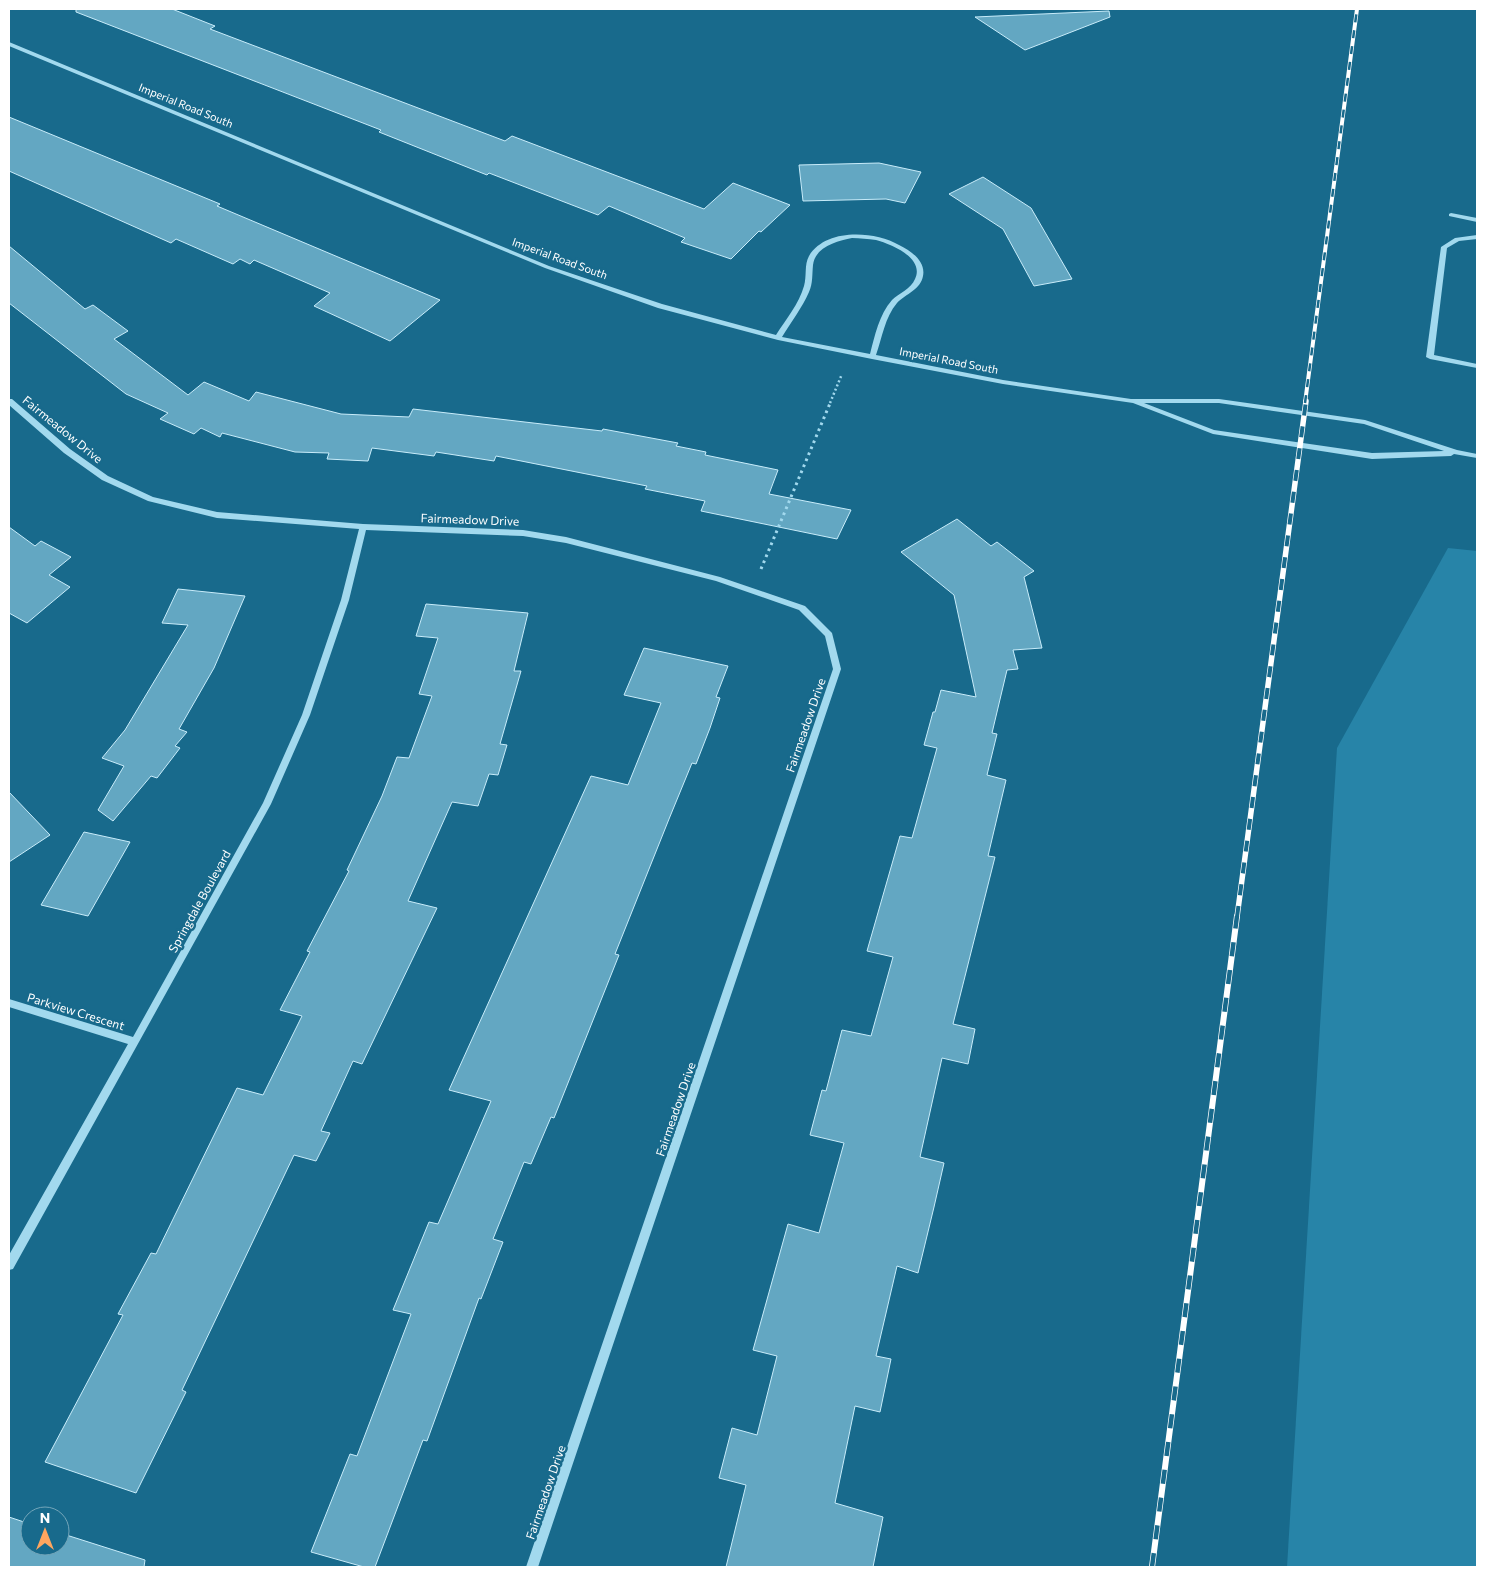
<svg xmlns="http://www.w3.org/2000/svg" width="1486" height="1576" font-family="Commissioner,sans-serif">
<style>
.green{fill:#2784a8}
.building{fill:#63a7c2;stroke:#c8ecfa}
.lines{fill:none;stroke-linecap:round;stroke-linejoin:round}
.path-far1{stroke:#a2d9ee;stroke-width:2.5;stroke-dasharray:2 2.5;stroke-linecap:butt}
.path{stroke:#a2d9ee;stroke-width:3;stroke-dasharray:2.5 4;stroke-linecap:butt}
.minor{fill:#a2d9ee;fill-rule:evenodd}
.rail-far2-casing{stroke:#fff;stroke-width:4}
.rail-far1-casing{stroke:#fff;stroke-width:5.5}
.rail-casing{stroke:#fff;stroke-width:6}
.rail-far2{stroke:#186a8c;stroke-width:2.5;stroke-dasharray:8;stroke-linecap:butt}
.rail-far1{stroke:#186a8c;stroke-width:4;stroke-dasharray:11;stroke-linecap:butt}
.rail{stroke:#186a8c;stroke-width:4.5;stroke-dasharray:14;stroke-linecap:butt}
.labels{text-anchor:middle;dominant-baseline:central;stroke-width:5;stroke-linejoin:round;paint-order:stroke}
.far-street-label{font-size:11px;fill:#fff;stroke:#186a8c}
.street-label{font-size:12px;fill:#fff;stroke:#186a8c}
</style>
<rect width="100%" height="100%" fill="#186a8c"/>
<!-- green -->
<path class="green" d="M1448,548L1477,551V1567H1287L1337,748Z"/>
<!-- building -->
<path class="building" d="M76,9H172L215,26L210,29L505,141L512,136L704,209L733,183L790,205L761,232L759,231L731,259L681,242L685,238L609,206L598,215L489,173L487,175L379,132L381,130L76,12Z
M1109,11L1110,17L1025,50L975,17Z
M9,117L220,204L217,206L440,300L390,341L314,306L330,293L254,260L250,264L240,259L233,264L176,239L171,243L9,171Z
M879,163L921,172L905,203L886,199L803,201L799,165Z
M983,177L1031,208L1072,279L1034,286L1003,229L949,194Z
M9,246L85,309L93,305L128,331L114,339L188,395L204,382L249,401L256,392L341,414L409,417L413,409L602,431L603,429L678,443L676,446L706,452L705,455L778,470L769,494L851,510L837,539L701,511L705,501L645,489L647,486L496,456L494,461L436,452L434,456L372,448L368,461L327,459L329,453L295,452L222,433L220,437L201,428L194,434L160,419L168,413L126,394L9,303Z
M957,519L991,546L997,542L1034,571L1024,577L1042,648L1013,650L1018,669L1007,670L992,733L997,734L987,775L1006,780L988,856L995,857L953,1024L975,1029L968,1064L942,1058L920,1157L944,1163L934,1207L918,1273L897,1266L876,1356L891,1359L880,1412L855,1406L835,1503L883,1517L873,1567H726L746,1485L719,1478L732,1428L757,1435L777,1356L753,1350L788,1224L819,1233L844,1143L810,1135L822,1090L826,1091L842,1030L871,1036L893,957L867,951L900,836L912,838L937,748L924,745L933,712H935L941,690L976,697L954,595L901,552Z
M9,527L35,546L41,541L71,557L49,575L70,587L27,623L9,613Z
M178,589L245,596L214,668L179,729L187,732L175,746L180,748L157,778L151,776L113,821L98,810L124,766L102,758L125,730L188,625L162,623Z
M426,604L528,613L514,671H521L500,744L507,745L498,775L489,774L478,806L452,802L408,901L437,908L362,1064L353,1061L321,1131L330,1133L316,1161L294,1155L182,1390L186,1392L136,1493L45,1462L123,1315L118,1314L151,1253L156,1254L237,1088L263,1095L302,1016L280,1010L310,952L307,951L349,871L347,870L382,796L397,757L409,758L432,696L419,694L438,638L416,636Z
M644,648L728,666L716,697L720,698L710,728L696,764L692,763L669,819L615,954L619,955L554,1118L551,1117L531,1164L524,1162L493,1239L503,1242L481,1299L479,1298L427,1441L423,1440L375,1567H364L311,1552L350,1454L357,1456L411,1314L393,1310L429,1222L438,1224L491,1101L449,1090L591,776L628,785L661,703L624,695Z
M9,792L50,835L9,862Z
M84,832L130,842L88,916L41,905Z
M9,1517L30,1524V1546H60V1533L145,1560L144,1567H9Z"/>
<g class="lines">
<!-- path-far1 -->
<path class="path-far1" d="M830,403L842,374"/>
<!-- path -->
<path class="path" d="M761,569L831,401"/>
<!-- minor -->
<path class="minor" d="M9,42L549,266L662,304L776,335C786,319 799,304 804,286C807,276 804,265 809,256C826,228 874,231 899,245C911,251 926,261 923,276C921,289 906,294 897,303C885,317 882,338 876,355L1003,380L1131,399H1219L1365,420L1457,450L1477,454V458L1454,454L1451,456L1372,459L1213,434L1133,403L1003,384L872,359L778,340L658,308L545,268L9,46ZM852,238C860,238 868,239 876,240C891,244 925,258 915,279C911,289 899,293 892,300C879,315 875,335 870,354L782,337C791,322 802,308 809,292C813,283 812,275 813,265C815,247 837,241 852,238ZM1144,403H1219L1364,424L1444,451L1372,453L1214,430Z
M1451,213L1477,218V222L1449,216V214Z
M1477,235V239L1459,241L1447,248L1434,355L1477,364V368L1430,359L1426,357L1441,247L1455,238Z
M9,399H12L70,449L108,476L153,497L217,512L363,524L523,530L566,537L720,577L805,606L832,633L841,669L538,1567H526L833,669L825,636L799,610L716,581L566,543L523,536L366,530L349,600L310,715L271,804L13,1269L9,1270V1255L128,1044L9,1007V999L133,1037L263,803L302,715L341,600L359,529L217,518L148,501L102,480L64,453L9,405Z"/>
<!-- rail-far2 casing -->
<g class="rail-far2-casing">
<path id="rail-far2" d="M1305,403L1357,9"/>
</g>
<!-- rail-far1 casing -->
<g class="rail-far1-casing">
<path id="rail-far1" d="M1237,917L1306,401"/>
</g>
<!-- rail casing -->
<g class="rail-casing">
<path id="rail" d="M1152,1567L1237,916"/>
</g>
<!-- rail-far2 -->
<use href="#rail-far2" class="rail-far2"/>
<!-- rail-far1 -->
<use href="#rail-far1" class="rail-far1"/>
<!-- rail -->
<use href="#rail" class="rail"/>
</g>
<g class="labels">
<!-- far-street labels -->
<g class="far-street-label">
<text transform="translate(186 105) rotate(22)">Imperial Road South</text>
<text transform="translate(560 258) rotate(20)">Imperial Road South</text>
<text transform="translate(949 360) rotate(11)">Imperial Road South</text>
</g>
<!-- street labels -->
<g class="street-label">
<text transform="translate(63 429) rotate(39)">Fairmeadow Drive</text>
<text transform="translate(470 519) rotate(2)">Fairmeadow Drive</text>
<text transform="translate(805 725) rotate(-71)">Fairmeadow Drive</text>
<text transform="translate(199 901) rotate(-61)">Springdale Boulevard</text>
<text transform="translate(76 1011) rotate(17)">Parkview Crescent</text>
<text transform="translate(675 1109) rotate(-71)">Fairmeadow Drive</text>
<text transform="translate(545 1492) rotate(-71)">Fairmeadow Drive</text>
</g>
</g>
<!-- border -->
<rect width="1486" height="1576" fill="none" stroke="#ffffff" stroke-width="20"/>
<!-- north arrow -->
<g transform="translate(45 1531)"><circle r="24" fill="#186a8c" stroke="#74a6ba"/>
<path d="M0-4L9 19L0 12L-9 19Z" fill="#ffa65f"/>
<text y="-8" font-size="14" font-weight="bold" text-anchor="middle" fill="#ffffff">N</text>
</g>
</svg>
